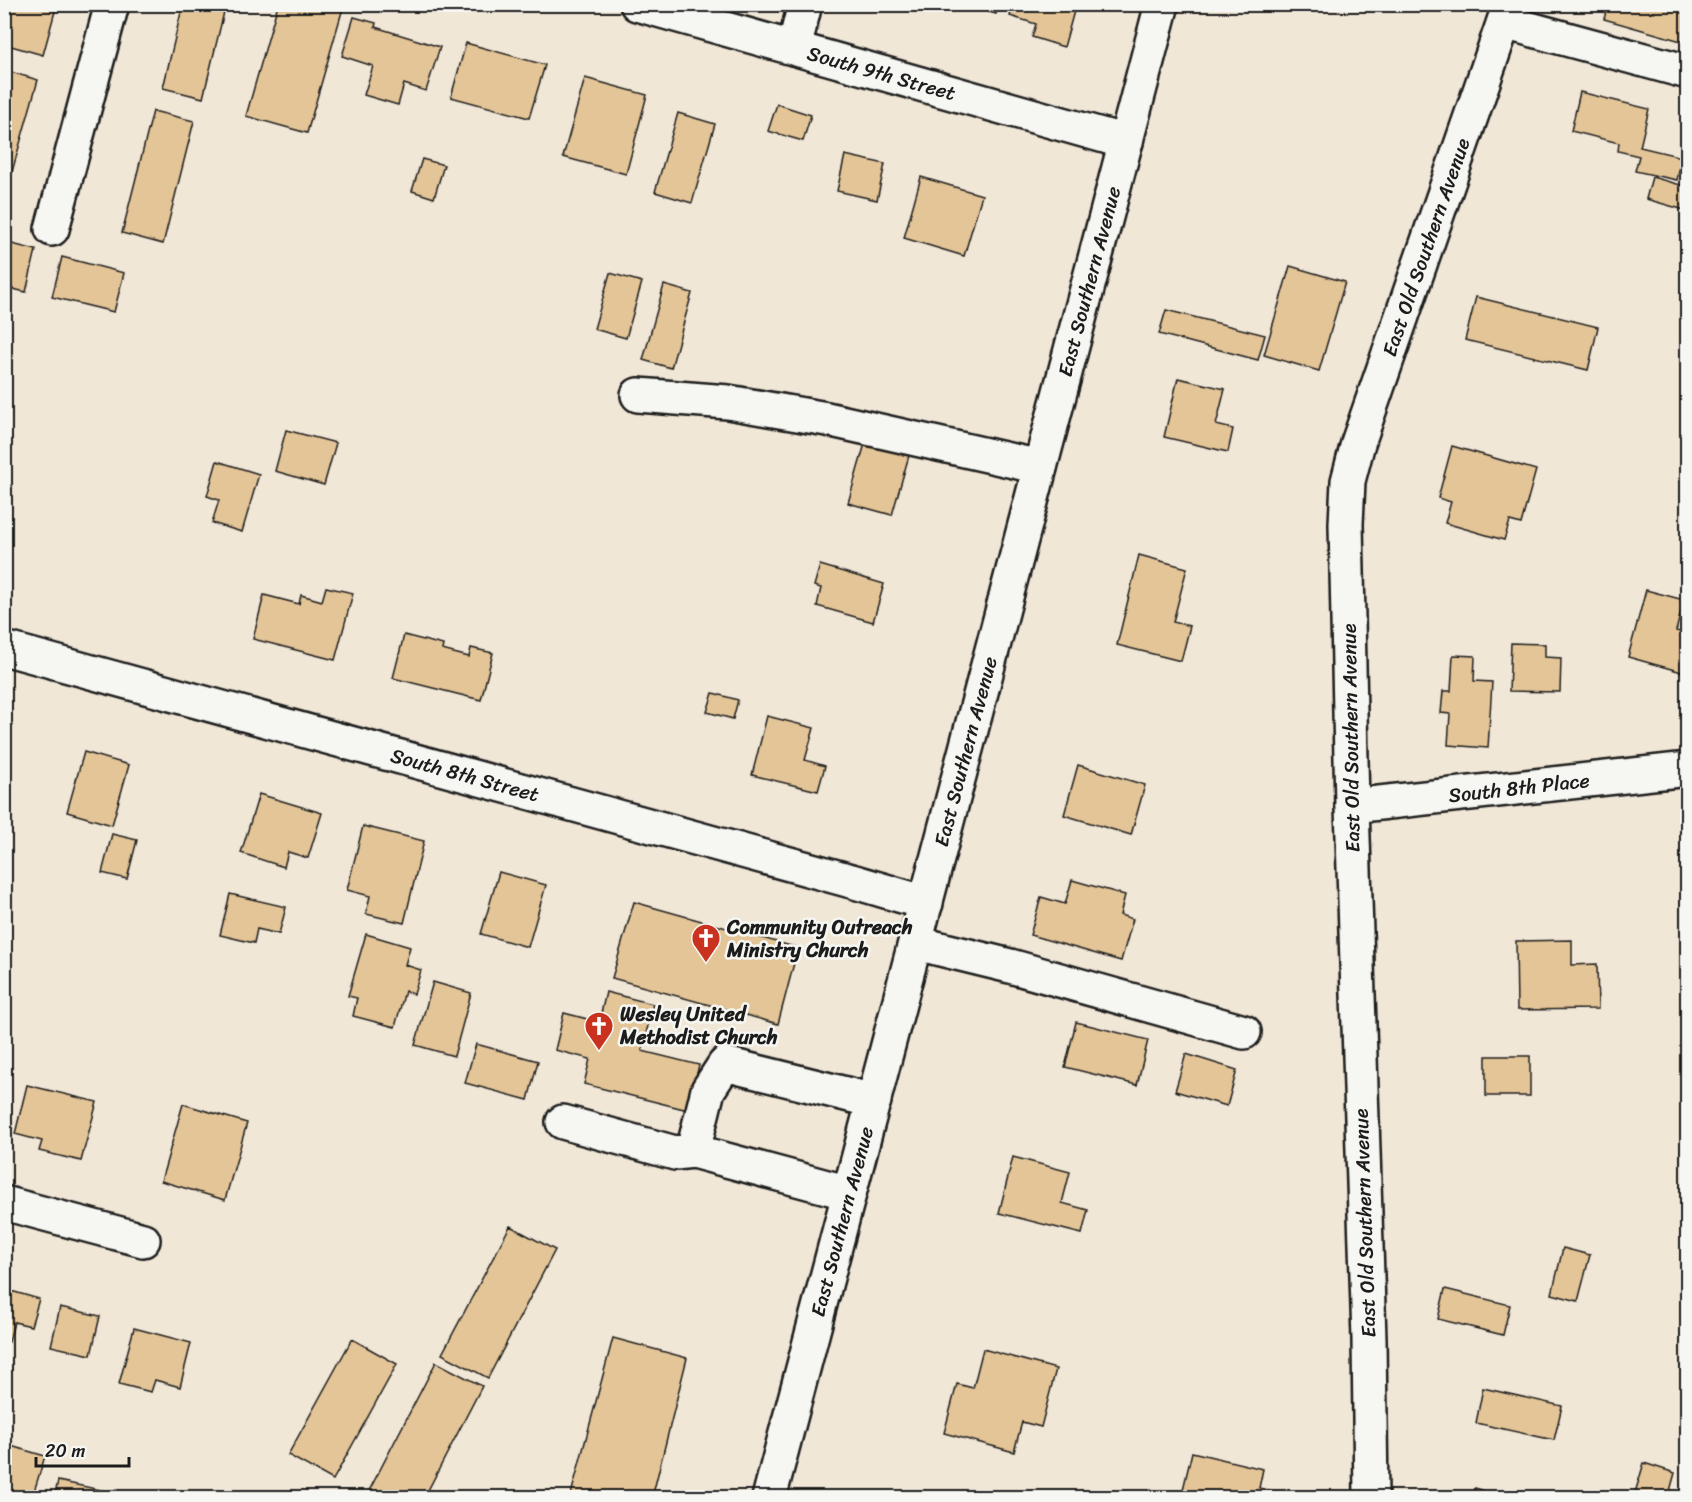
<svg xmlns="http://www.w3.org/2000/svg" width="1692" height="1502" font-family="Sriracha,sans-serif">
<style>
.building{fill:#e4c597;stroke:#1c1c1c;stroke-width:1.5}
.lines{fill:none;stroke-linecap:round;stroke-linejoin:round}
.minor-casing{stroke:#1c1c1c;stroke-width:38}
.major-casing{stroke:#1c1c1c;stroke-width:38}
.minor{stroke:#f6f6f2;stroke-width:33}
.major{stroke:#f6f6f2;stroke-width:33}
.labels{text-anchor:middle;dominant-baseline:central;stroke-width:5;stroke-linejoin:round;paint-order:stroke}
.street-label{font-size:20px;fill:#1c1c1c;stroke:#f6f6f2}
.poi-label{font-size:20px;font-weight:bold;fill:#1c1c1c;stroke:#f6f6f2;text-anchor:start}
</style>
<rect width="100%" height="100%" fill="#f1e7d7"/>
<filter id="ink" filterUnits="userSpaceOnUse"><feTurbulence type="fractalNoise" baseFrequency=".0167" numOctaves="2"/><feDisplacementMap in="SourceGraphic" scale="12" xChannelSelector="R" yChannelSelector="G"/><feConvolveMatrix kernelMatrix="1 2 1 2 8 2 1 2 1" color-interpolation-filters="sRGB"/></filter>
<g filter="url(#ink)">
<!-- building -->
<path class="building" d="M13,4H57L43,55L4,44V32Z
M183,4H226L203,98L163,88Z
M278,4H329L343,8L307,133L246,116Z
M964,4H999L996,14Z
M1013,4H1076L1064,47L1032,37L1036,24L1010,16Z
M1608,4H1688V43L1604,19Z
M354,17L376,23L375,27L440,47L426,91L404,84L398,105L364,95L373,66L342,56Z
M466,43L545,65L529,118L451,97Z
M4,70L38,80L4,200Z
M585,78L647,95L626,174L563,157Z
M1580,92L1649,109L1640,147L1682,157L1677,180L1635,171L1639,156L1618,151L1619,143L1571,131Z
M777,104L811,115L803,141L768,131Z
M153,111L194,121L163,244L122,233Z
M678,113L715,124L692,203L655,192Z
M845,155L885,164L877,200L837,191Z
M422,159L444,165L434,198L412,191Z
M921,177L982,195L964,256L904,238Z
M1652,177L1688,187V211L1646,199Z
M4,242L36,250L26,292L4,287Z
M62,257L124,273L114,312L52,297Z
M1290,266L1345,282L1319,371L1264,355Z
M610,273L642,282L626,338L594,329Z
M664,285L692,293L671,368L643,360Z
M1476,297L1598,327L1588,370L1465,340Z
M1166,310L1265,335L1258,360L1159,334Z
M1178,378L1225,389L1216,425L1233,429L1228,452L1164,437Z
M1687,402H1688V430L1681,428Z
M286,430L336,443L324,485L275,471Z
M866,440L910,452L892,515L848,503Z
M1452,446L1536,470L1521,524L1510,521L1504,540L1445,523L1451,502L1438,498Z
M217,461L259,474L242,532L212,523L219,500L207,496Z
M1139,555L1187,568L1173,622L1190,626L1181,661L1117,645Z
M820,565L884,584L873,622L817,606L821,588L814,586Z
M326,587L353,593L335,660L253,639L264,595L299,604L301,595L322,601Z
M1646,590L1684,600L1676,631L1688,634V653L1682,672L1628,657Z
M404,635L443,645L442,650L469,657L471,648L493,653L481,700L393,678Z
M1511,643L1545,644V657L1561,658L1560,692L1509,691Z
M1453,655L1475,656L1474,681L1492,682L1488,748L1448,745L1450,714L1441,713L1443,691H1451Z
M713,693L738,700L733,719L707,712Z
M767,716L814,728L805,760L825,766L818,791L752,775Z
M84,752L129,765L112,825L67,812Z
M1078,765L1145,785L1131,835L1064,815Z
M259,794L322,813L308,858L288,852L284,867L241,853Z
M363,826L424,841L404,923L366,914L370,896L347,890Z
M112,834L137,840L127,879L102,873Z
M499,872L546,885L528,947L481,934Z
M1072,880L1125,895L1120,915L1133,919L1121,961L1030,935L1041,897L1065,904Z
M230,894L286,907L279,934L257,929L254,943L220,935Z
M634,902L798,948L778,1024L612,978Z
M366,934L410,947L405,965L421,970L414,994L405,991L395,1027L353,1016L357,998L348,996Z
M1572,940V965L1597,964L1598,1009L1517,1010L1516,941Z
M433,982L471,993L454,1056L415,1045Z
M606,992L653,1004L642,1051L699,1065L688,1110L584,1084L590,1059L555,1050L564,1013L599,1022Z
M1076,1022L1148,1040L1137,1085L1065,1067Z
M476,1044L538,1061L528,1100L465,1083Z
M1186,1054L1237,1070L1227,1106L1175,1091Z
M1486,1056H1530V1096H1486Z
M27,1085L97,1102L81,1161L39,1151L42,1141L15,1134Z
M183,1104L247,1123L225,1200L161,1181Z
M1013,1157L1070,1172L1062,1203L1088,1210L1082,1234L999,1213Z
M510,1226L555,1250L488,1378L442,1354Z
M1563,1248L1590,1255L1578,1301L1552,1294Z
M4,1289L39,1299L31,1326L14,1322L9,1342L4,1340Z
M1445,1289L1510,1305L1503,1335L1438,1319Z
M60,1307L100,1316L91,1355L51,1346Z
M134,1328L191,1343L180,1387L155,1380L151,1392L119,1384Z
M613,1338L687,1358L652,1498H570Z
M352,1339L397,1364L333,1480L288,1455Z
M983,1349L1056,1369L1041,1427L1022,1422L1014,1452L944,1433L957,1384L973,1388Z
M436,1362L482,1386L424,1498H382L369,1491Z
M1483,1388L1562,1406L1554,1440L1476,1423Z
M4,1444L45,1456L32,1498H4Z
M1192,1452L1263,1469L1259,1488L1282,1493L1281,1498H1181Z
M1644,1463L1675,1473L1668,1498L1634,1496Z
M58,1481L120,1494V1498H54Z
M1475,1488L1508,1498H1472Z
M1527,1493L1545,1498H1526Z"/>
<g class="lines">
<!-- minor casing -->
<g class="minor-casing">
<g id="minor">
<path id="s1" d="M637,4L1126,142"/>
<path d="M1504,22L1688,72"/>
<path d="M794,48L805,4"/>
<path d="M52,229L112,4"/>
<path d="M638,395L728,402L827,419L1040,467"/>
<path id="s2" d="M4,648L855,882L926,903"/>
<path id="s3" d="M1352,806L1688,769"/>
<path d="M916,943L1010,966L1244,1032"/>
<path d="M563,1122L675,1153L693,1151L708,1090L725,1064L874,1101"/>
<path d="M693,1151L849,1193"/>
<path d="M4,1203L143,1240"/>
<path id="s4" d="M1371,1498L1369,1339L1352,806L1346,524L1348,481L1358,443L1510,4"/>
</g>
</g>
<!-- major casing -->
<g class="major-casing">
<g id="major">
<path id="s5" d="M769,1498L1162,4"/>
</g>
</g>
<!-- minor -->
<use href="#minor" class="minor"/>
<!-- major -->
<use href="#major" class="major"/>
</g>
</g>
<!-- icons -->
<defs>
<g id="church-pin" transform="scale(1.5)"><path d="M0 17L-7.5 6A9.5 9.5 0 1 1 7.5 6Z" fill="#c8321e" stroke="#f6f6f2"/><path d="M-1.2-6h2.4v3.5h3.3v2.4h-3.3V6h-2.4V-.1h-3.3v-2.4h3.3Z" fill="#fff"/></g>
</defs>
<g fill-rule="evenodd">
<use href="#church-pin" x="706" y="938"/>
<use href="#church-pin" x="599" y="1026"/>
</g>
<g class="labels">
<!-- street labels -->
<g class="street-label">
<text stroke="none"><textPath href="#s1" startOffset="254">South 9th Street</textPath></text>
<text stroke="none"><textPath href="#s4" startOffset="1264">East Old Southern Avenue</textPath></text>
<text stroke="none"><textPath href="#s5" startOffset="1258">East Southern Avenue</textPath></text>
<text transform="translate(1351 738) rotate(-91)">East Old Southern Avenue</text>
<text stroke="none"><textPath href="#s5" startOffset="772">East Southern Avenue</textPath></text>
<text stroke="none"><textPath href="#s2" startOffset="478">South 8th Street</textPath></text>
<text stroke="none"><textPath href="#s3" startOffset="168">South 8th Place</textPath></text>
<text stroke="none"><textPath href="#s5" startOffset="286">East Southern Avenue</textPath></text>
<text transform="translate(1365 1223) rotate(-92)">East Old Southern Avenue</text>
</g>
<!-- poi labels -->
<g class="poi-label">
<text x="727" y="927">Community Outreach<tspan x="727" dy="23">Ministry Church</tspan></text>
<text x="620" y="1014">Wesley United<tspan x="620" dy="23">Methodist Church</tspan></text>
</g>
</g>
<!-- margin -->
<rect width="1692" height="1502" fill="none" stroke="#f6f6f2" stroke-width="24"/>
<rect x="12" y="12" width="1668" height="1478" fill="none" stroke="#1c1c1c" stroke-width="2" filter="url(#ink)"/>
<!-- scale -->
<path d="M36 1457v9h93v-9" fill="none" stroke="#1c1c1c" stroke-width="3"/>
<text x="45" y="1457" font-size="18" fill="#1c1c1c" stroke="#f6f6f2" stroke-width="4.5" paint-order="stroke">20 m</text>
</svg>
